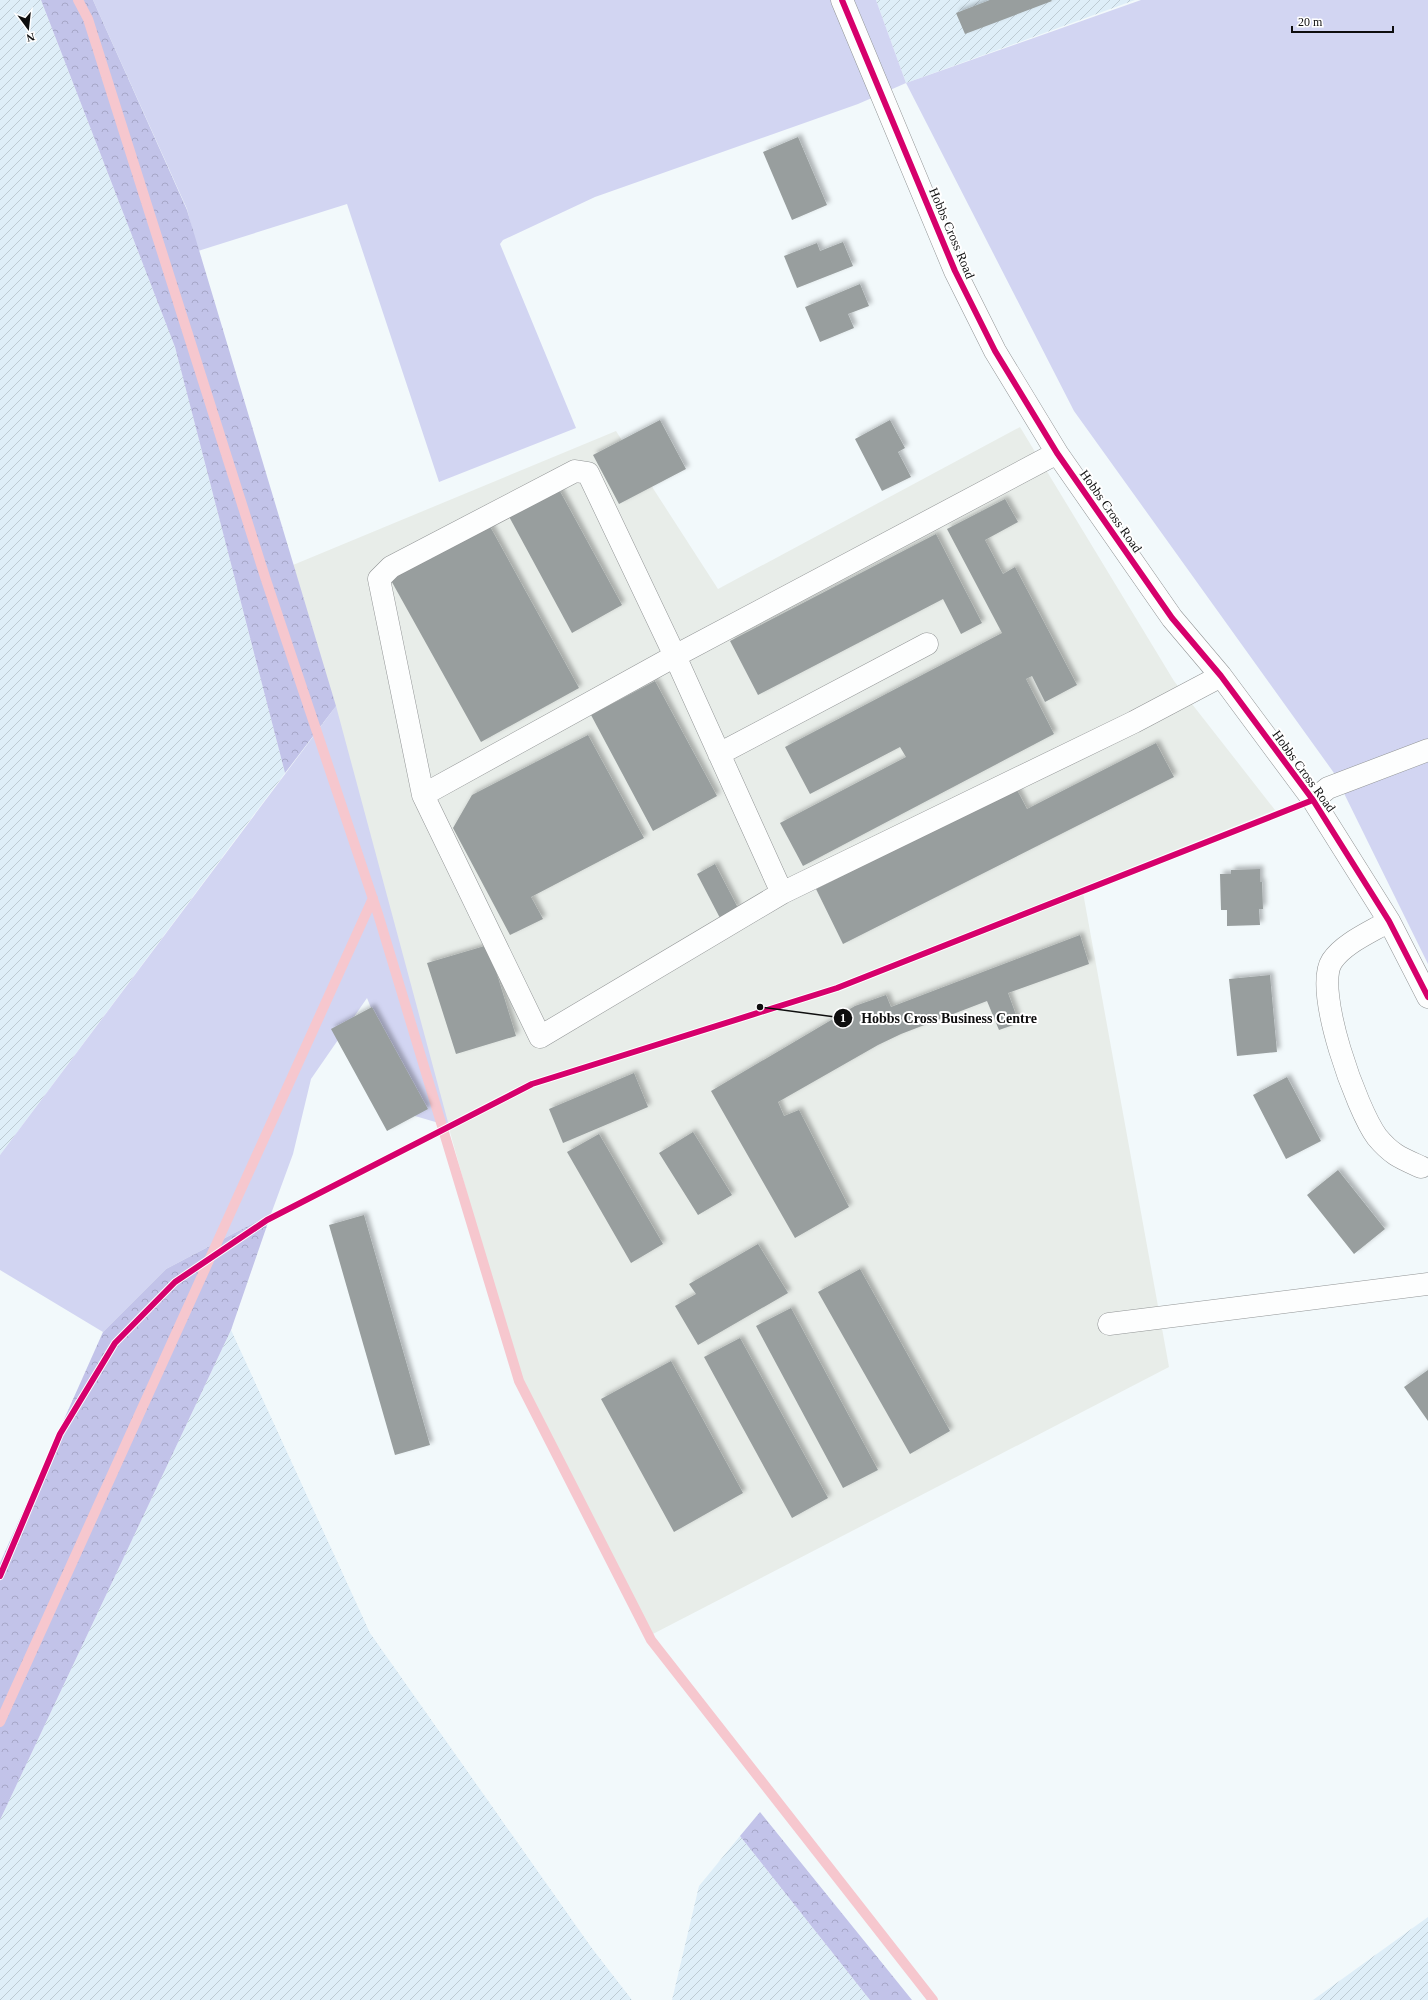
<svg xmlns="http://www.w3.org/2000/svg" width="1428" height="2000" font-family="Georgia,serif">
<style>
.industrial{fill:#e8ede9}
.farmland{fill:url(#farmland-furrows)}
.grass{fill:#d2d5f2}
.forest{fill:url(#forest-crowns)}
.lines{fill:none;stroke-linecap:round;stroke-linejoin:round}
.stream{stroke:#f6c7ce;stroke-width:10}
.building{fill:#989e9e;filter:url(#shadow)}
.minor-casing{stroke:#919495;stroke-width:23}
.minor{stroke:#fdfefe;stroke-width:22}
.cycleway-casing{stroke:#fff;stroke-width:8}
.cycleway{stroke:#d6006c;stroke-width:6}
.labels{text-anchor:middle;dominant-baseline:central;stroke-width:4;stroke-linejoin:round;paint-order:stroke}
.street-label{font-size:13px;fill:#0e0e0e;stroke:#fff}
.leader{fill:none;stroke:#0e0e0e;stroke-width:1.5}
.callout-dot{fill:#0e0e0e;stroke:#fff;stroke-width:1.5}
.mark-label{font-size:12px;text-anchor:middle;font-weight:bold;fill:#fff}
.callout-label{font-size:14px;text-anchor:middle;font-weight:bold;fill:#0e0e0e;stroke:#fff;stroke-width:4;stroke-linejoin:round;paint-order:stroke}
</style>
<defs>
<pattern id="farmland-furrows" width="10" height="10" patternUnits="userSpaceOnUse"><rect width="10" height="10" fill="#deeef8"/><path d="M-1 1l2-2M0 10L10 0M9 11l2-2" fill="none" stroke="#bdcbd3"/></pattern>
<pattern id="forest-crowns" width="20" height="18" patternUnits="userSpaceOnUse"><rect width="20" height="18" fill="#c2c3e9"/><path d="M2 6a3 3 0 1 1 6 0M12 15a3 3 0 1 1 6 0" fill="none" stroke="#a6a6c7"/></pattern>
<filter id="shadow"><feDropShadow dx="3.5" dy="-3.5" stdDeviation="2" flood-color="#0004"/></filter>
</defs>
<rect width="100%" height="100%" fill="#f2f9fb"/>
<!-- industrial -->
<path class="industrial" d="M1020,427L1174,681L1275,810L1082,887L1169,1367L649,1636L519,1381L293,565L616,431L718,589Z"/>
<!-- farmland -->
<path class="farmland" d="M0,0H41L175,347L285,773L0,1155Z
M876,0H1135L906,83Z
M231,1330L370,1633L591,1947L632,2000H0V1820Z
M740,1836L870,2000H672L699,1886Z
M1428,1917V2000H1313Z"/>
<!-- grass -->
<path class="grass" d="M93,0H876L906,83L1141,0H1428V964L1334,773L1074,411L906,83L858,104L595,197L503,240L500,244L576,428L439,482L347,204L198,251L187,209Z
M336,706L449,1126L415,1116L367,998L311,1079L293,1154L271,1214L166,1269L103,1332L0,1270V1155Z"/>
<!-- forest -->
<path class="forest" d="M41,0H93L187,210L336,706L285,773L175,347Z
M271,1214L231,1330L0,1820V1563L103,1332L166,1269Z
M760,1812L912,2000H870L740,1836Z"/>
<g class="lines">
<!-- stream -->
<path class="stream" d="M78,0L88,19L266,580L378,914L519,1381L651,1640L933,2000
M0,1722L373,898"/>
</g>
<!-- building -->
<path class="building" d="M990,0H1051L1052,1L965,34L956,13Z
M798,137L827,205L792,220L763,152Z
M843,242L853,266L797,288L784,256L817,243L820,251Z
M860,284L869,306L848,314L854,328L820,342L805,307Z
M660,420L686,469L619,504L593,455Z
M890,420L905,448L898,452L911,477L882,491L855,439Z
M556,484L622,605L572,633L506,511Z
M1005,499L1018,522L985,540L1003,574L1015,567L1077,685L1045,702L1032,676L1026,679L1054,734L803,866L780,823L906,757L900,747L810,794L785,747L1002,633L947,529Z
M487,521L579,688L481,742L388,575Z
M936,534L982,623L961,634L943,599L758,695L730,641Z
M655,681L717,796L653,831L591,715Z
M588,735L644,838L531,897L543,919L510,935L453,828L472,795Z
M1156,743L1174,777L843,944L816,889L1016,788L1027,809Z
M715,864L738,908L720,918L697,874Z
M1260,869V882H1262L1263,909H1259L1260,925L1227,926V910H1221L1220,874H1231V870Z
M1080,935L1089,964L1008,993L1019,1023L999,1030L987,1001L901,1034L878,1045L778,1102L784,1116L799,1110L849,1207L795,1238L711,1091L855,1006L886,995L891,1007Z
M488,945L516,1036L456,1054L427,963Z
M1270,975L1277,1052L1237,1056L1229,979Z
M372,1007L428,1109L387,1131L331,1029Z
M634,1073L648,1107L563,1143L549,1109Z
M1287,1077L1321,1141L1286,1159L1253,1095Z
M693,1132L732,1195L698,1215L659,1153Z
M599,1134L663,1244L631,1263L567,1152Z
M1338,1170L1385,1229L1354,1254L1307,1195Z
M364,1215L430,1445L395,1455L329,1225Z
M758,1244L788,1293L698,1345L675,1306L696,1294L689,1284Z
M860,1269L950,1431L910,1454L818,1292Z
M791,1308L878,1470L843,1488L756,1326Z
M740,1338L828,1498L792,1518L704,1357Z
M671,1361L743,1493L674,1532L601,1399Z
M1428,1370V1421L1404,1387Z"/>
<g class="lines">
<!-- minor casing -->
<g class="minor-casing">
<path id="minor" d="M842,0L955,271L995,351L1057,453L1172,618L1221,676L1313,800L1389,921L1428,997
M1057,453L675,656L423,795L540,1037L782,893L1134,722L1221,676
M719,754L927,644
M423,795L379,579L391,567L575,471L588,473L675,656L782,893
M1313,800L1328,788L1428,750
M1389,921C1371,932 1344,943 1332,961C1313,990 1357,1110 1377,1137C1392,1155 1401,1158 1421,1167
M1109,1324L1428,1284"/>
</g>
<!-- minor -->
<use href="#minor" class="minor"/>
<!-- cycleway casing -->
<g class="cycleway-casing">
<path id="cycleway" d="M842,0L955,271L995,351L1057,453L1172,618L1221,676L1313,800L1389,921L1428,997
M0,1576L60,1434L115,1343L175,1282L267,1220L532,1084L837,988L1313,800"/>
</g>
<!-- cycleway -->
<use href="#cycleway" class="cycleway"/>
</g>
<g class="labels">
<!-- street labels -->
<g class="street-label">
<text transform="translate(952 233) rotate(67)">Hobbs Cross Road</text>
<text transform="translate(1111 511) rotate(55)">Hobbs Cross Road</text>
<text transform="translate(1304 771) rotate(54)">Hobbs Cross Road</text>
</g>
</g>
<!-- callouts -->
<path class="leader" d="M760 1007L843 1018"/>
<g class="callout-dot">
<circle cx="760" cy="1007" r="4"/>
<circle cx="843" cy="1018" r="10"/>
</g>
<g class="mark-label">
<text x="843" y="1022">1</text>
</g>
<g class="callout-label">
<text x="949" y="1023">Hobbs Cross Business Centre</text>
</g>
<!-- north arrow -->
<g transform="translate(28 28) rotate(165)" stroke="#ffffff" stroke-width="3" paint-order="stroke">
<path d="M0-3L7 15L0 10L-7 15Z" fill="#0e0e0e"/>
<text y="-6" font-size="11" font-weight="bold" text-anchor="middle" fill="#0e0e0e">N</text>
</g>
<!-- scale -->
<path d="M1292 26v6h101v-6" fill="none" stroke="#0e0e0e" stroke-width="2"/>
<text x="1298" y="26" font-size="12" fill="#0e0e0e" stroke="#ffffff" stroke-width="3" paint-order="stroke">20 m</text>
</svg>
